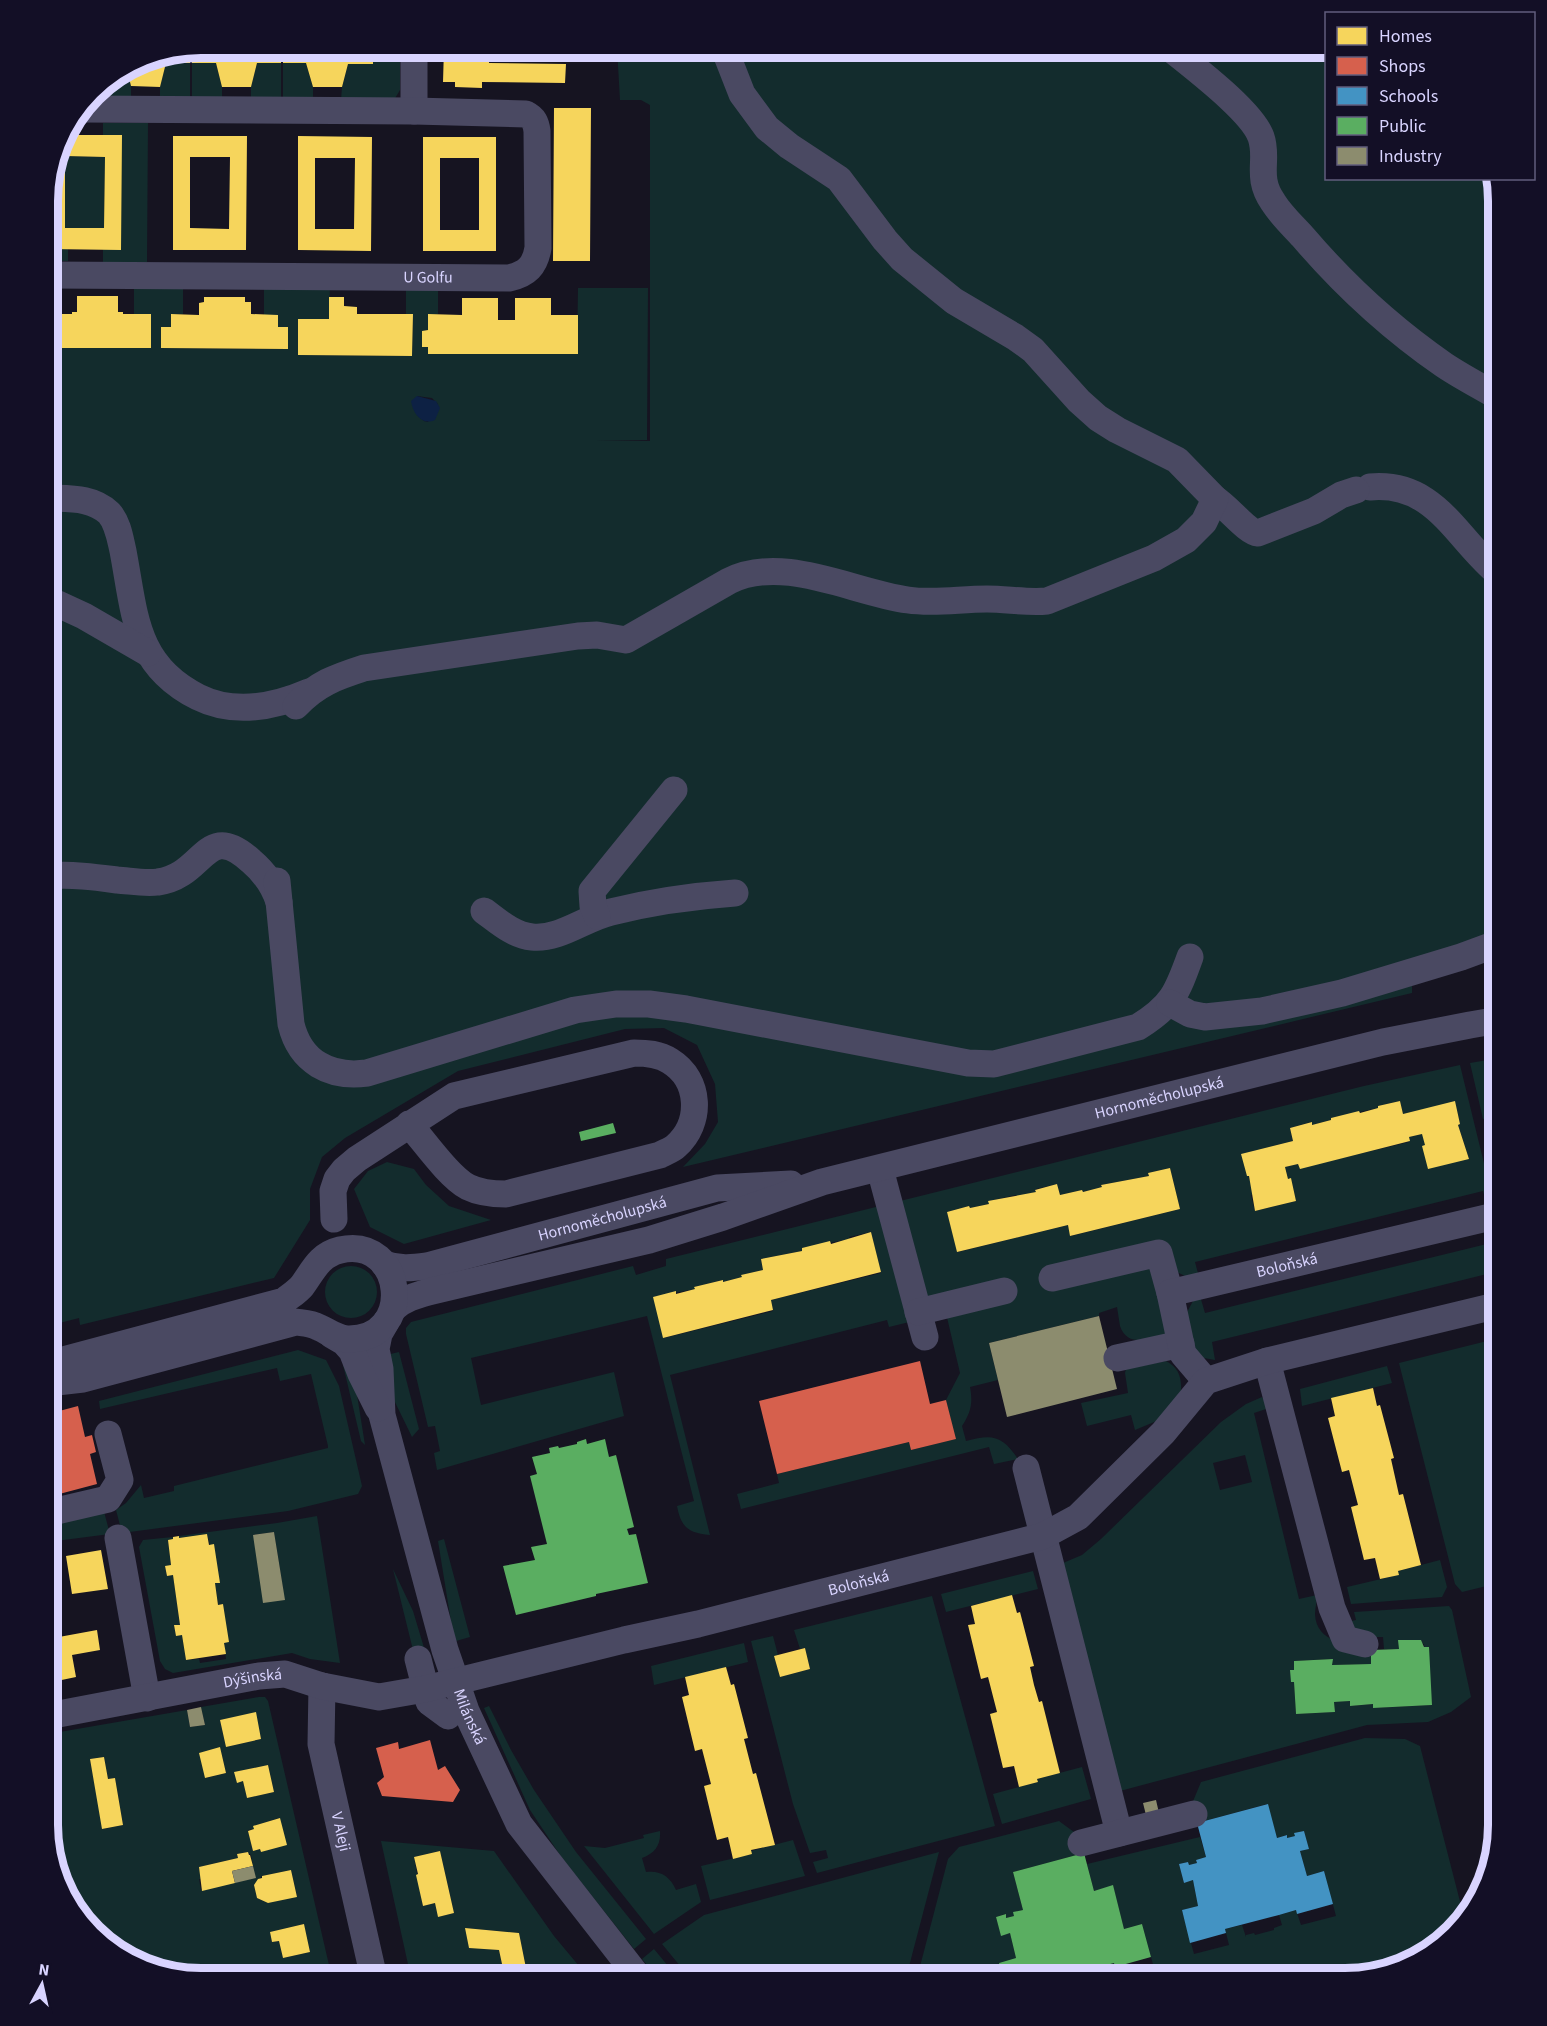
<svg xmlns="http://www.w3.org/2000/svg" width="1547" height="2026" font-family="'Source Sans 3',sans-serif">
<style>
.green{fill:#132c2d;fill-rule:evenodd}
.water{fill:#0d2144}
.homes{fill:#f6d55c;fill-rule:evenodd}
.shops{fill:#d6604d}
.schools{fill:#4393c3}
.public{fill:#5aae61}
.industry{fill:#8c8c6e}
.lines{fill:none;stroke-linecap:round;stroke-linejoin:round}
.minor{stroke:#4a4962;stroke-width:27}
.labels{text-anchor:middle;dominant-baseline:central;stroke-width:6;stroke-linejoin:round;paint-order:stroke}
.street-label{font-size:16px;fill:#d9d4ff;stroke:#130f26}
.rim{fill:none;stroke:#d9d4ff;stroke-width:8}
</style>
<rect width="100%" height="100%" fill="#161421"/>
<!-- green -->
<path class="green" d="M373,48H400V90L394,100H341L342,87L348,64H373Z
M617,48H1326V178L1487,179L1496,190L1499,202V951L1412,981V993L683,1167L705,1144L718,1122L715,1084L697,1045L664,1028L625,1029L458,1071L345,1138L322,1157L310,1189V1220L274,1278L80,1325L79,1318L48,1326V348H151V315L134,314V286H183V314H172L171,327H161V348L288,349V327H278V315H264V287H330L329,319H298V355L412,356L413,315L406,314V287L438,288V314L428,315V330L422,331V347H428V353L577,354L578,288H648L647,440H595L650,441V105L641,100H620ZM417,396L432,398L438,404L428,422L424,421L417,415Z
M166,63H190V99H160V87Z
M192,63H216L222,87V100L192,99Z
M257,63H281V99H251V87Z
M283,63H306L313,87V99L283,100Z
M127,70L131,86V99H91L100,86Z
M103,123H148L147,262H103V249H121V192L103,135Z
M65,156L105,157L104,228H65Z
M48,249H68V261H48Z
M48,286H60V314H48Z
M1499,1058V1095L1488,1098L1492,1117L1483,1119L1470,1063Z
M1460,1065L1490,1188L1499,1187V1197L1487,1205L1483,1191L1195,1262L1199,1277H1187L1177,1272L1166,1335C1151,1339 1127,1348 1120,1326C1119,1320 1118,1313 1117,1307L1099,1313V1316L989,1343L998,1380L970,1387C973,1403 971,1412 962,1426L966,1441C992,1434 1002,1435 1018,1459L994,1464L989,1447L741,1509L737,1494L779,1483L777,1474L909,1442L911,1450L955,1439L946,1400L960,1373L946,1313L889,1327L887,1320L670,1375L710,1535C688,1533 681,1527 677,1506L694,1501L647,1316L471,1358L481,1405L614,1372L624,1416L437,1470L434,1453L440,1451L435,1426L428,1427L406,1334V1328L411,1322L633,1266L636,1275L666,1266V1259L1364,1086ZM1400,1101L1403,1114L1455,1102L1460,1124L1458,1125L1469,1159L1422,1134L1409,1137V1142L1300,1168L1298,1164L1285,1167L1288,1179H1291L1296,1201L1255,1211L1251,1195L1254,1194L1242,1154L1293,1141L1290,1128L1311,1122L1312,1125L1331,1120V1118L1378,1108V1106ZM1170,1168L1180,1209L1071,1236L1068,1225L958,1252L947,1212L969,1206L970,1208L989,1204V1201L1016,1195L1017,1197L1036,1192V1189L1057,1184L1060,1195L1082,1190L1083,1192L1102,1187L1101,1185L1149,1176L1148,1173ZM871,1232L881,1273L771,1300L773,1311L664,1338L654,1297L695,1289V1287L722,1280L723,1282L742,1277V1275L763,1270L761,1259L802,1251V1248L850,1239L849,1237Z
M387,1162L414,1169L426,1185L449,1206L491,1220L404,1244L370,1227L354,1189L368,1171Z
M1499,1241V1271L1212,1342L1215,1360L1204,1358L1192,1347L1185,1316L1193,1301L1200,1296L1205,1313Z
M325 1292a26 26 0 1 1 52 0a26 26 0 1 1-52 0Z
M1499,1338V1583L1462,1592L1455,1584L1399,1363Z
M298,1350L326,1360L339,1386L362,1486L358,1494L288,1511L122,1533L116,1510L126,1503L141,1485L144,1498L174,1491V1486L328,1448V1446L311,1374L280,1381L277,1368L100,1409L99,1401Z
M399,1352L419,1429L412,1437L392,1396L382,1356Z
M1166,1361C1178,1367 1182,1377 1181,1391L1159,1420L1135,1430L1131,1415L1087,1426L1081,1403L1128,1393L1125,1373L1126,1369Z
M343,1365L354,1376L365,1445L361,1441Z
M1387,1366L1392,1383L1302,1406L1300,1389Z
M1262,1397L1269,1408L1254,1413L1299,1599L1317,1595C1317,1602 1315,1608 1315,1614C1316,1643 1349,1645 1371,1650V1664L1332,1665V1659L1294,1661V1670L1291,1682H1294L1296,1714L1335,1712L1334,1702L1350,1701L1351,1706L1373,1704L1374,1708L1432,1705L1424,1644L1421,1643L1420,1640H1399V1649H1384L1383,1637H1358L1346,1622L1356,1620L1354,1612L1449,1606L1452,1610L1471,1697L1451,1712L1428,1722L1367,1725L1120,1791L1063,1563L1082,1555L1101,1539L1221,1422L1246,1404ZM1245,1455L1252,1482L1220,1490L1213,1463Z
M103,1508L110,1534L48,1542V1521Z
M317,1516L340,1663L310,1659L292,1653L173,1673L165,1669L160,1661L139,1547L143,1540L173,1537V1539L168,1540L171,1565L165,1567L167,1576L173,1575L180,1625L174,1626L176,1635H182L186,1660L199,1659L200,1663L226,1659L224,1643L223,1604L218,1605L215,1583H219L207,1534L179,1538V1536L277,1523ZM274,1532L283,1589L253,1535Z
M444,1539L470,1637L456,1641L453,1634L438,1541Z
M1440,1560L1447,1587L1442,1597L1351,1604L1347,1587L1398,1575V1571Z
M393,1569L413,1611L425,1651L414,1654Z
M1033,1571L1038,1589L946,1612L941,1594Z
M932,1596L995,1826L817,1873L813,1862L828,1858L826,1850L810,1853L793,1804L751,1641L773,1636L778,1655L774,1656L780,1677L810,1669L805,1648L800,1649L794,1630Z
M744,1643L748,1662L654,1685L651,1666Z
M259,1697H265L268,1701L332,1978H272L269,1964L247,1969L249,1978H201L125,1958L74,1909L48,1825V1787L50,1799L62,1797L59,1780L48,1781V1734L187,1710L190,1727L205,1725L201,1707ZM255,1713L261,1739L226,1747L220,1720ZM220,1747L226,1773L206,1778L200,1753ZM104,1757L108,1779L115,1778L123,1825L103,1829L90,1759ZM268,1765L274,1792L247,1798L243,1781L237,1782L235,1772ZM279,1818L261,1852L260,1849L253,1851L248,1830L254,1829V1826ZM247,1852L251,1855L255,1878L201,1890L199,1879H201L199,1867L238,1858L237,1854ZM291,1870L297,1896L268,1903L257,1898L254,1885L262,1876ZM304,1924L310,1952L283,1958L279,1941L272,1942L270,1932Z
M489,1706L511,1750L534,1790L576,1852L646,1939L634,1949L562,1858L530,1810L484,1708Z
M1365,1738L1405,1739L1420,1746L1464,1917L1430,1952L1346,1978H1119L1154,1968L1142,1924L1124,1929L1113,1886L1094,1891L1087,1864L1200,1837L1206,1857L1196,1860L1197,1863L1189,1865L1188,1862L1179,1864L1184,1883L1193,1880L1198,1906L1182,1910L1194,1954L1229,1945L1225,1929L1242,1925L1246,1937V1935L1254,1933L1255,1935L1274,1930V1928L1282,1925L1279,1915L1296,1910L1301,1925L1336,1916L1324,1871L1307,1876L1300,1851L1309,1849L1304,1831L1295,1833V1836L1287,1838L1286,1835L1277,1838L1267,1804L1197,1823L1191,1806L1201,1782Z
M1082,1767L1091,1799L1002,1824L993,1794L1038,1782L1037,1779Z
M1059,1821L1078,1835L1084,1853L1013,1872L1023,1910L1014,1912V1916L1006,1918L1005,1914L996,1917L1001,1935L1010,1933L1016,1958L999,1963L1003,1978H917L948,1859L959,1847Z
M660,1831C661,1845 655,1853 642,1858L646,1872C660,1870 670,1876 676,1890L696,1884L701,1902L654,1934L584,1846L605,1848L644,1838L643,1835Z
M793,1840L805,1876L710,1900L701,1866L752,1854L751,1851Z
M381,1841L494,1851L554,1936L589,1978H528L519,1933L465,1928L469,1947L499,1950L505,1978H411ZM440,1851L454,1913L438,1917L435,1903L423,1906L414,1857Z
M939,1852L906,1978H690L662,1944L704,1915Z
M654,1949L678,1978H658L642,1959Z
M1114,1963L1118,1978H1100L1097,1968Z"/>
<!-- water -->
<path class="water" d="M417,396L436,401L440,408L435,420C422,426 413,414 411,401Z"/>
<!-- homes -->
<path class="homes" d="M201,48H281V63H257L251,87H222L216,63H192V50Z
M283,48H373V64H348L342,87H313L306,63H283Z
M444,48H489V63L566,64L565,83L482,82V88L455,87V82H443Z
M190,50V63H166L160,87L131,86L127,70L143,60Z
M554,108H591L590,261H553Z
M64,135H122L121,250L48,249L49,190ZM65,156L105,157L104,228H65Z
M173,136H247L246,250H173ZM190,157H230L229,229L190,228Z
M298,136L372,137L371,251L298,250ZM315,158H355L354,229H315Z
M423,137H496V251H423ZM440,158H479V230H440Z
M77,296H118V312H123V314H151V348H48V314H72V312H77Z
M204,297H245V302H251V314L278,315V327H288V349L161,348V327H171V314L199,315V303L204,302Z
M329,297H344V306L357,307V314H413L412,356L298,355V319H329Z
M462,298H498V320H515V298H551V315H578V354H428V347H422V331L428,330V314L462,315Z
M1400,1101L1403,1114L1455,1101L1460,1124L1458,1125L1469,1159L1428,1169L1422,1146L1425,1145L1422,1134L1409,1137L1410,1141L1300,1169L1298,1164L1285,1167L1288,1179L1291,1178L1296,1201L1255,1211L1249,1176H1247L1241,1154L1293,1141L1290,1128L1312,1122V1125L1331,1120V1118L1359,1111L1360,1113L1378,1108V1106Z
M1170,1168L1180,1209L1070,1236L1068,1225L957,1252L947,1212L969,1206L970,1208L989,1204L988,1201L1036,1192L1035,1190L1057,1184L1060,1195L1082,1190L1083,1192L1102,1187L1101,1185L1149,1176L1148,1173Z
M871,1232L881,1272L771,1300L773,1310L663,1338L653,1297L676,1291V1294L695,1289L694,1287L723,1280V1282L742,1277L741,1275L763,1270L761,1259L802,1251V1248L830,1241L831,1244Z
M1373,1388L1377,1406L1380,1405L1394,1458L1391,1459L1399,1495L1403,1494L1421,1565L1398,1571L1399,1575L1380,1579L1375,1558L1364,1560L1351,1507L1358,1505L1349,1470L1342,1472L1328,1418L1335,1416L1331,1398Z
M207,1534L209,1545L214,1544L220,1583H215L218,1605L223,1604L229,1642L224,1643L226,1654L186,1660L182,1635L176,1636L174,1625H180L173,1575L167,1576L165,1566L171,1565L168,1540L173,1539V1537L179,1536V1538Z
M101,1550L108,1589L72,1594L66,1556Z
M1012,1595L1017,1613L1020,1612L1034,1666L1030,1667L1034,1685L1039,1702L1042,1701L1060,1773L1037,1779L1038,1782L1019,1787L1014,1766L1003,1768L990,1714L997,1712L988,1677L981,1679L968,1625L975,1624L971,1606Z
M97,1630L100,1650L72,1655L76,1677L52,1682L48,1664V1639Z
M805,1648L810,1669L780,1677L774,1656Z
M726,1667L731,1685L734,1684L748,1738L744,1739L753,1774L756,1773L775,1845L751,1850L752,1854L733,1859L728,1837L717,1840L704,1786L711,1784L702,1749L695,1751L682,1697L689,1695L685,1677Z
M256,1712L261,1739L226,1747L220,1720Z
M220,1747L226,1773L205,1778L199,1753Z
M104,1757L108,1779L115,1778L123,1825L102,1829L90,1759Z
M268,1765L274,1792L247,1798L243,1781L237,1783L234,1772Z
M59,1780L62,1798L50,1799L48,1781Z
M280,1818L287,1845L261,1852L260,1849L253,1851L248,1831L254,1829L253,1826Z
M440,1851L454,1913L438,1917L435,1903L423,1906L416,1875L418,1874L414,1857Z
M248,1852L249,1855H250L253,1866L232,1871L235,1883L202,1891L199,1867L238,1858L237,1854Z
M291,1870L297,1897L268,1903L257,1898L254,1885L258,1879L262,1878V1876Z
M304,1924L310,1952L283,1958L279,1941L272,1942L270,1932Z
M465,1928L519,1933L528,1978H505L499,1950L469,1948Z
M269,1964L272,1978H249L247,1969Z"/>
<!-- shops -->
<path class="shops" d="M920,1361L930,1404L946,1400L956,1439L911,1450L909,1442L777,1474L759,1401Z
M78,1406L85,1437L92,1435L96,1452L90,1454L97,1484L48,1497V1414Z
M430,1740L438,1770L445,1766L460,1790L453,1802L382,1796L377,1783L384,1777L376,1748L398,1742L399,1749Z"/>
<!-- schools -->
<path class="schools" d="M1268,1804L1277,1838L1287,1835V1838L1295,1836L1294,1833L1304,1831L1309,1849L1300,1851L1307,1876L1324,1871L1333,1904L1297,1914L1296,1910L1279,1915L1225,1929L1226,1933L1190,1943L1182,1910L1198,1906L1193,1880L1184,1883L1179,1864L1188,1862L1189,1865L1197,1863L1196,1860L1206,1857L1197,1823Z"/>
<!-- public -->
<path class="public" d="M613,1123L616,1133L581,1141L579,1132Z
M586,1439L587,1444L605,1439L609,1457L616,1455L634,1527L627,1529L629,1535L636,1534L648,1583L596,1594V1596L516,1615L503,1566L535,1560L531,1547L547,1544L530,1476L537,1474L532,1457L550,1453L549,1448L558,1446L559,1448L577,1444V1442Z
M1398,1640H1421L1424,1647H1429L1432,1705L1373,1708V1704L1350,1706V1701L1334,1702L1335,1712L1296,1714L1294,1682H1291L1290,1670H1294V1661L1333,1659L1332,1665L1371,1664V1650L1399,1649Z
M1084,1853L1094,1891L1113,1885L1124,1929L1142,1924L1151,1957L1115,1967L1114,1963L1058,1978H1003L999,1963L1016,1958L1010,1933L1001,1936L996,1917L1006,1914V1918L1014,1916L1013,1912L1023,1910L1013,1872Z"/>
<!-- industry -->
<path class="industry" d="M1099,1316L1117,1389L1007,1417L989,1343Z
M274,1532L285,1600L263,1603L253,1535Z
M201,1707L205,1725L190,1727L187,1710Z
M1156,1800L1159,1813L1146,1815L1143,1803Z
M253,1866L256,1878L235,1883L232,1871Z"/>
<g class="lines">
<!-- minor -->
<g class="minor">
<path d="M1170,48C1193,67 1252,111 1261,137C1269,160 1255,176 1273,202C1281,215 1293,226 1303,237C1344,285 1392,329 1444,365C1462,377 1481,387 1499,397"/>
<path d="M414,111V48"/>
<path id="s1" d="M48,275L509,278C527,274 535,266 538,248L537,131C536,123 534,118 526,114L414,111L82,109"/>
<path d="M1370,487C1436,481 1456,539 1499,574"/>
<path d="M48,498C70,499 92,497 109,513C118,523 120,538 123,551C135,614 134,665 198,697C234,715 274,707 309,692"/>
<path d="M1215,499C1228,507 1247,532 1258,533L1314,511L1341,495L1356,490"/>
<path d="M58,604L84,616L148,653"/>
<path d="M296,706C316,684 336,677 364,668L578,636L597,635L626,640L729,581C783,554 852,592 908,600C934,604 960,599 987,599C1007,599 1027,603 1047,601L1154,558L1186,540L1204,522L1215,499L1177,460L1117,430L1098,418L1079,401L1033,350L1015,337L954,301L902,259L885,240L839,179L789,146L767,128L742,94L724,48"/>
<path d="M48,876C71,874 94,877 117,880C131,881 145,884 158,882C205,876 205,819 251,861C264,872 274,886 279,902"/>
<path d="M277,881L291,1024C300,1062 330,1078 367,1073L575,1010L616,1004H649L686,1009L968,1063L994,1064L1138,1027C1172,1006 1177,993 1190,957"/>
<path d="M484,911C499,922 513,935 532,937C559,940 585,918 611,912C651,902 693,896 735,893"/>
<path d="M597,916L593,906L592,891L674,790"/>
<path d="M1170,1003L1190,1014L1205,1017L1262,1011L1342,993L1461,957L1499,943"/>
<path d="M880,1169L925,1337"/>
<path d="M334,1219L333,1191L337,1179L344,1170L357,1159L454,1096L634,1053C647,1053 659,1054 670,1061C701,1080 702,1123 676,1146C672,1150 665,1152 660,1155L506,1194C493,1194 480,1193 468,1187C449,1177 424,1141 409,1124"/>
<path id="s2" d="M384,1264C399,1269 411,1268 427,1266L717,1188L791,1184"/>
<path d="M1052,1278L1159,1253L1170,1293"/>
<path id="s3" d="M394,1308C405,1298 418,1295 432,1291L649,1240L723,1217L822,1182L1383,1042L1470,1025L1499,1020"/>
<path d="M918,1312L1004,1291"/>
<path id="s4" d="M386,1322L379,1334L376,1349L380,1369L382,1415L445,1650L466,1711L519,1824L639,1978"/>
<path d="M332,1335L344,1342L352,1351L361,1374L378,1408"/>
<path d="M1117,1358L1181,1344"/>
<path d="M1267,1361L1332,1608L1345,1639L1365,1644"/>
<path id="s5" d="M1206,1381L1183,1354L1170,1293L1499,1215"/>
<path d="M48,1383L83,1379L296,1322C303,1323 311,1323 318,1327C328,1331 335,1338 347,1339C417,1341 405,1235 340,1250C319,1255 313,1271 302,1286C297,1292 290,1296 284,1301L48,1364"/>
<path d="M1026,1468L1119,1833"/>
<path d="M48,1513L108,1499L120,1480L108,1434"/>
<path d="M118,1538L147,1698"/>
<path d="M418,1659L429,1702L448,1716"/>
<path id="s6" d="M322,1686L321,1744L374,1978"/>
<path id="s7" d="M48,1716L259,1676L285,1674L322,1686L379,1697L425,1689L624,1640L698,1624L1043,1536L1078,1517L1163,1433L1206,1381L1267,1361L1499,1305"/>
<path d="M1081,1843L1194,1814"/>
</g>
</g>
<g class="labels">
<!-- street labels -->
<g class="street-label">
<text stroke="none"><textPath href="#s1" startOffset="380">U Golfu</textPath></text>
<text stroke="none"><textPath href="#s3" startOffset="795">Hornoměcholupská</textPath></text>
<text stroke="none"><textPath href="#s2" startOffset="225">Hornoměcholupská</textPath></text>
<text stroke="none"><textPath href="#s5" startOffset="218">Boloňská</textPath></text>
<text stroke="none"><textPath href="#s7" startOffset="831">Boloňská</textPath></text>
<text stroke="none"><textPath href="#s7" startOffset="208">Dýšinská</textPath></text>
<text stroke="none"><textPath href="#s4" startOffset="410">Milánská</textPath></text>
<text stroke="none"><textPath href="#s6" startOffset="148">V Aleji</textPath></text>
</g>
</g>
<!-- crop -->
<path d="M0 0H1547V2026H0ZM201 58H1345A143 143 0 0 1 1488 201V1825A143 143 0 0 1 1345 1968H201A143 143 0 0 1 58 1825V201A143 143 0 0 1 201 58Z" fill="#130f26" fill-rule="evenodd"/>
<path class="rim" d="M201 58H1345A143 143 0 0 1 1488 201V1825A143 143 0 0 1 1345 1968H201A143 143 0 0 1 58 1825V201A143 143 0 0 1 201 58Z"/>
<!-- legend -->
<rect x="1325" y="12" width="210" height="168" fill="#130f26" stroke="#625e7d" stroke-width="1.5"/>
<rect x="1337" y="27" width="30" height="18" fill="#f6d55c" stroke="#625e7d" stroke-width="1.5"/>
<text x="1379" y="42" font-size="18" fill="#d9d4ff">Homes</text>
<rect x="1337" y="57" width="30" height="18" fill="#d6604d" stroke="#625e7d" stroke-width="1.5"/>
<text x="1379" y="72" font-size="18" fill="#d9d4ff">Shops</text>
<rect x="1337" y="87" width="30" height="18" fill="#4393c3" stroke="#625e7d" stroke-width="1.5"/>
<text x="1379" y="102" font-size="18" fill="#d9d4ff">Schools</text>
<rect x="1337" y="117" width="30" height="18" fill="#5aae61" stroke="#625e7d" stroke-width="1.5"/>
<text x="1379" y="132" font-size="18" fill="#d9d4ff">Public</text>
<rect x="1337" y="147" width="30" height="18" fill="#8c8c6e" stroke="#625e7d" stroke-width="1.5"/>
<text x="1379" y="162" font-size="18" fill="#d9d4ff">Industry</text>
<!-- north arrow -->
<g transform="translate(42 1984) rotate(8)" stroke="#130f26" stroke-width="4.5" paint-order="stroke">
<path d="M0-4.5L10 22L0 15L-10 22Z" fill="#d9d4ff"/>
<text y="-9" font-size="16" font-weight="bold" text-anchor="middle" fill="#d9d4ff">N</text>
</g>
</svg>
